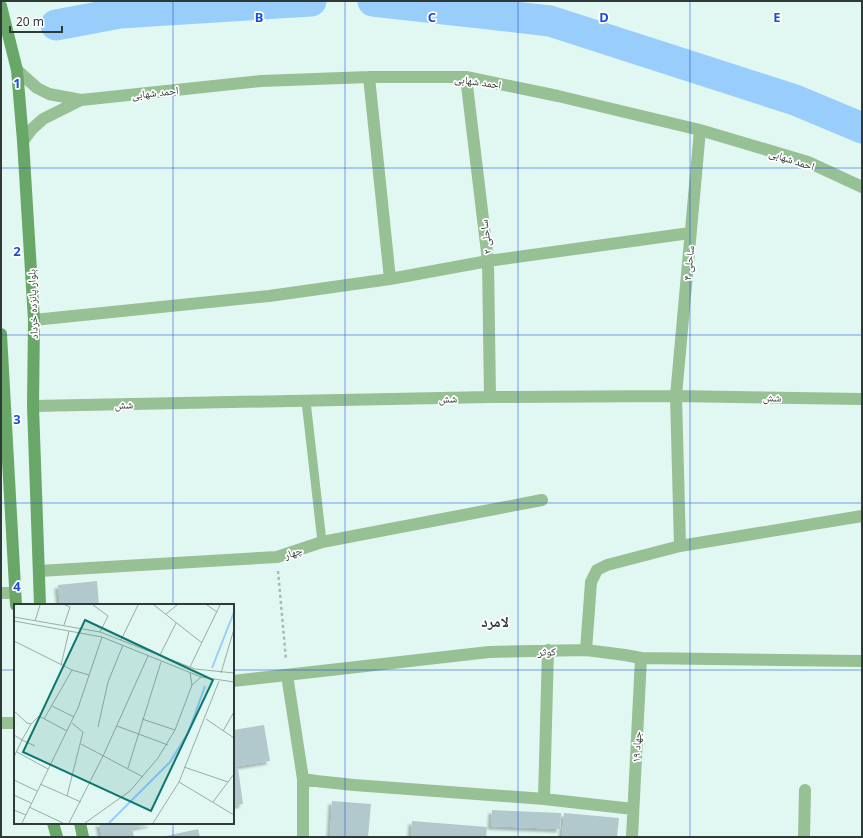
<svg xmlns="http://www.w3.org/2000/svg" width="863" height="838" font-family="'Noto Sans','Noto Naskh Arabic',sans-serif">
<style>
.lines{fill:none;stroke-linecap:round;stroke-linejoin:round}
.river{stroke:#99cdfb;stroke-width:31}
.building{fill:#b1c8cd;filter:url(#shadow)}
.path{stroke:#a7bab5;stroke-width:2.5;stroke-dasharray:3 3;stroke-linecap:butt}
.service{stroke:#97c095;stroke-width:9}
.minor{stroke:#97c095;stroke-width:12}
.secondary{stroke:#68a767;stroke-width:12}
.grid{fill:none;stroke:#1d4ed8;stroke-width:1;stroke-opacity:0.55}
.labels{text-anchor:middle;dominant-baseline:central;stroke-width:3.5;stroke-linejoin:round;paint-order:stroke}
.street-label{font-size:11px;fill:#2f3936;stroke:#fff}
.district-label{font-size:15px;font-weight:bold;fill:#2f3936;stroke:#fff}
.inset-river{fill:none;stroke:#99cdfb;stroke-width:2}
.inset-road{fill:none;stroke:#9aaca7;stroke-width:1}
.view{fill:#0f766e;fill-opacity:0.15;stroke:#0f766e;stroke-width:2}
.inset-edge{fill:none;stroke:#2f3936;stroke-width:2}
.grid-label{font-size:13px;text-anchor:middle;font-weight:bold;fill:#1d4ed8;stroke:#fff;stroke-width:3.5;stroke-linejoin:round;paint-order:stroke}
</style>
<defs>
<filter id="shadow"><feDropShadow dx="-3.5" dy="3.5" stdDeviation="1" flood-color="#0004"/></filter>
</defs>
<rect width="100%" height="100%" fill="#e1f8f2"/>
<g class="lines">
<!-- river -->
<path class="river" d="M373,1L550,21L795,100L862,128
M56,25L120,13L311,1"/>
</g>
<!-- building -->
<path class="building" d="M97,581L99,605H60L58,585Z
M264,725L270,761L233,767V730Z
M238,768L243,804L233,806V769Z
M332,801L371,804L368,837H330Z
M492,810L561,813L560,829L491,826Z
M564,813L619,818L617,837H562Z
M412,821L487,827L486,837H411Z
M99,823H152V824L132,828L134,837H102Z
M198,829L200,837H166V836Z"/>
<g class="lines">
<!-- path -->
<path class="path" d="M278,571L286,660"/>
<!-- service -->
<path class="service" d="M306,401L322,542"/>
<!-- minor -->
<path class="minor" d="M17,70L37,88L49,94L81,100L261,81L369,77H466L558,96L700,130L808,162L862,187
M369,77L390,279
M466,77L488,261L490,397
M23,141L32,129L43,119L81,100
M34,320L269,296L390,279L488,261L690,233
M33,406L490,397L676,396L862,399
M680,546L676,396L700,130
M39,571L277,557L322,542L542,500
M1,593H15
M586,650L591,582L597,570L607,565L680,546L862,516
M287,675L303,779V837
M233,681L489,652L586,650L625,655L641,658L862,661
M1,723H15
M303,779L316,781L354,785L544,799L633,809
M544,799L548,650
M632,837L641,658
M804,837L805,790"/>
<!-- secondary -->
<path class="secondary" d="M1,6L17,70L23,141L34,320L33,406L40,605
M1,334L16,605
M53,823L57,837
M80,823L83,837"/>
</g>
<!-- grid -->
<path class="grid" d="M173,1V605M345,1V837M518,1V837M690,1V837M1,168H862M1,335H862M1,503H862M1,670H15M233,670H862M173,823V837"/>
<g class="labels">
<!-- street labels -->
<g class="street-label">
<text transform="translate(478 81) rotate(8)">احمد شهابی</text>
<text transform="translate(155 92) rotate(-6)">احمد شهابی</text>
<text transform="translate(792 159) rotate(18)">احمد شهابی</text>
<text transform="translate(485 237) rotate(-97)">ساحلی ۲</text>
<text transform="translate(688 263) rotate(-85)">ساحلی ۴</text>
<text transform="translate(32 304) rotate(-92)">بلوار پانزده خرداد</text>
<text transform="translate(772 397) rotate(1)">شش</text>
<text transform="translate(448 398) rotate(-1)">شش</text>
<text transform="translate(124 404) rotate(-1)">شش</text>
<text transform="translate(293 552) rotate(-19)">چهار</text>
<text transform="translate(547 651) rotate(-1)">کوثر</text>
<text transform="translate(636 747) rotate(-87)">جهاد ۱۹</text>
</g>
<!-- district labels -->
<g class="district-label">
<text x="495" y="621">لامرد</text>
</g>
</g>
<!-- overview -->
<g transform="translate(14 604)">
<rect width="220" height="220" fill="#e1f8f2"/>
<path class="inset-river" d="M198,64L220,8M95,219L156,158L174,129L191,82"/>
<path class="inset-road" d="M79,1L94,12L86,28M140,1L188,39M193,1L203,8M152,10L163,1M0,13L86,28L181,65L220,69M0,17L88,33L187,73L220,78M21,17L26,1M50,21L56,3L51,1M107,36L124,1M0,37L58,66L75,71M146,51L162,19M47,61L55,27M176,63L206,1M176,69L178,81M207,69L220,25M38,102L60,113M0,107L13,119L17,120L25,112L53,127M30,115L58,66M128,115L161,126M192,115L220,134M17,120L8,136L21,142M103,122L154,141M84,123L94,78L109,41M209,127L220,108M0,131L8,136L0,153M67,140L129,173M3,148L34,165M170,163L214,178M114,164L147,58M0,176L23,187M165,178L220,211M26,180L67,198M0,191L17,199M53,192L69,128L58,119M199,198L220,170M15,203L49,219M0,206L12,211M8,219L64,104L88,33M55,219L90,150L134,52M71,219L116,187L144,154L161,126L178,81L187,73M139,219L165,178L205,77"/>
<path class="view" d="M71,16L199,76L137,207L9,148Z"/>
<rect width="220" height="220" class="inset-edge"/>
</g>
<g class="grid-label">
<text x="259" y="22">B</text>
<text x="432" y="22">C</text>
<text x="604" y="22">D</text>
<text x="777" y="22">E</text>
<text x="17" y="88">1</text>
<text x="17" y="256">2</text>
<text x="17" y="424">3</text>
<text x="17" y="591">4</text>
</g>
<!-- border -->
<rect width="863" height="838" fill="none" stroke="#2f3936" stroke-width="4"/>
<!-- scale -->
<path d="M10 26v6h52v-6" fill="none" stroke="#2f3936" stroke-width="2"/>
<text x="16" y="26" font-size="12" fill="#2f3936" stroke="#ffffff" stroke-width="3" paint-order="stroke">20 m</text>
</svg>
